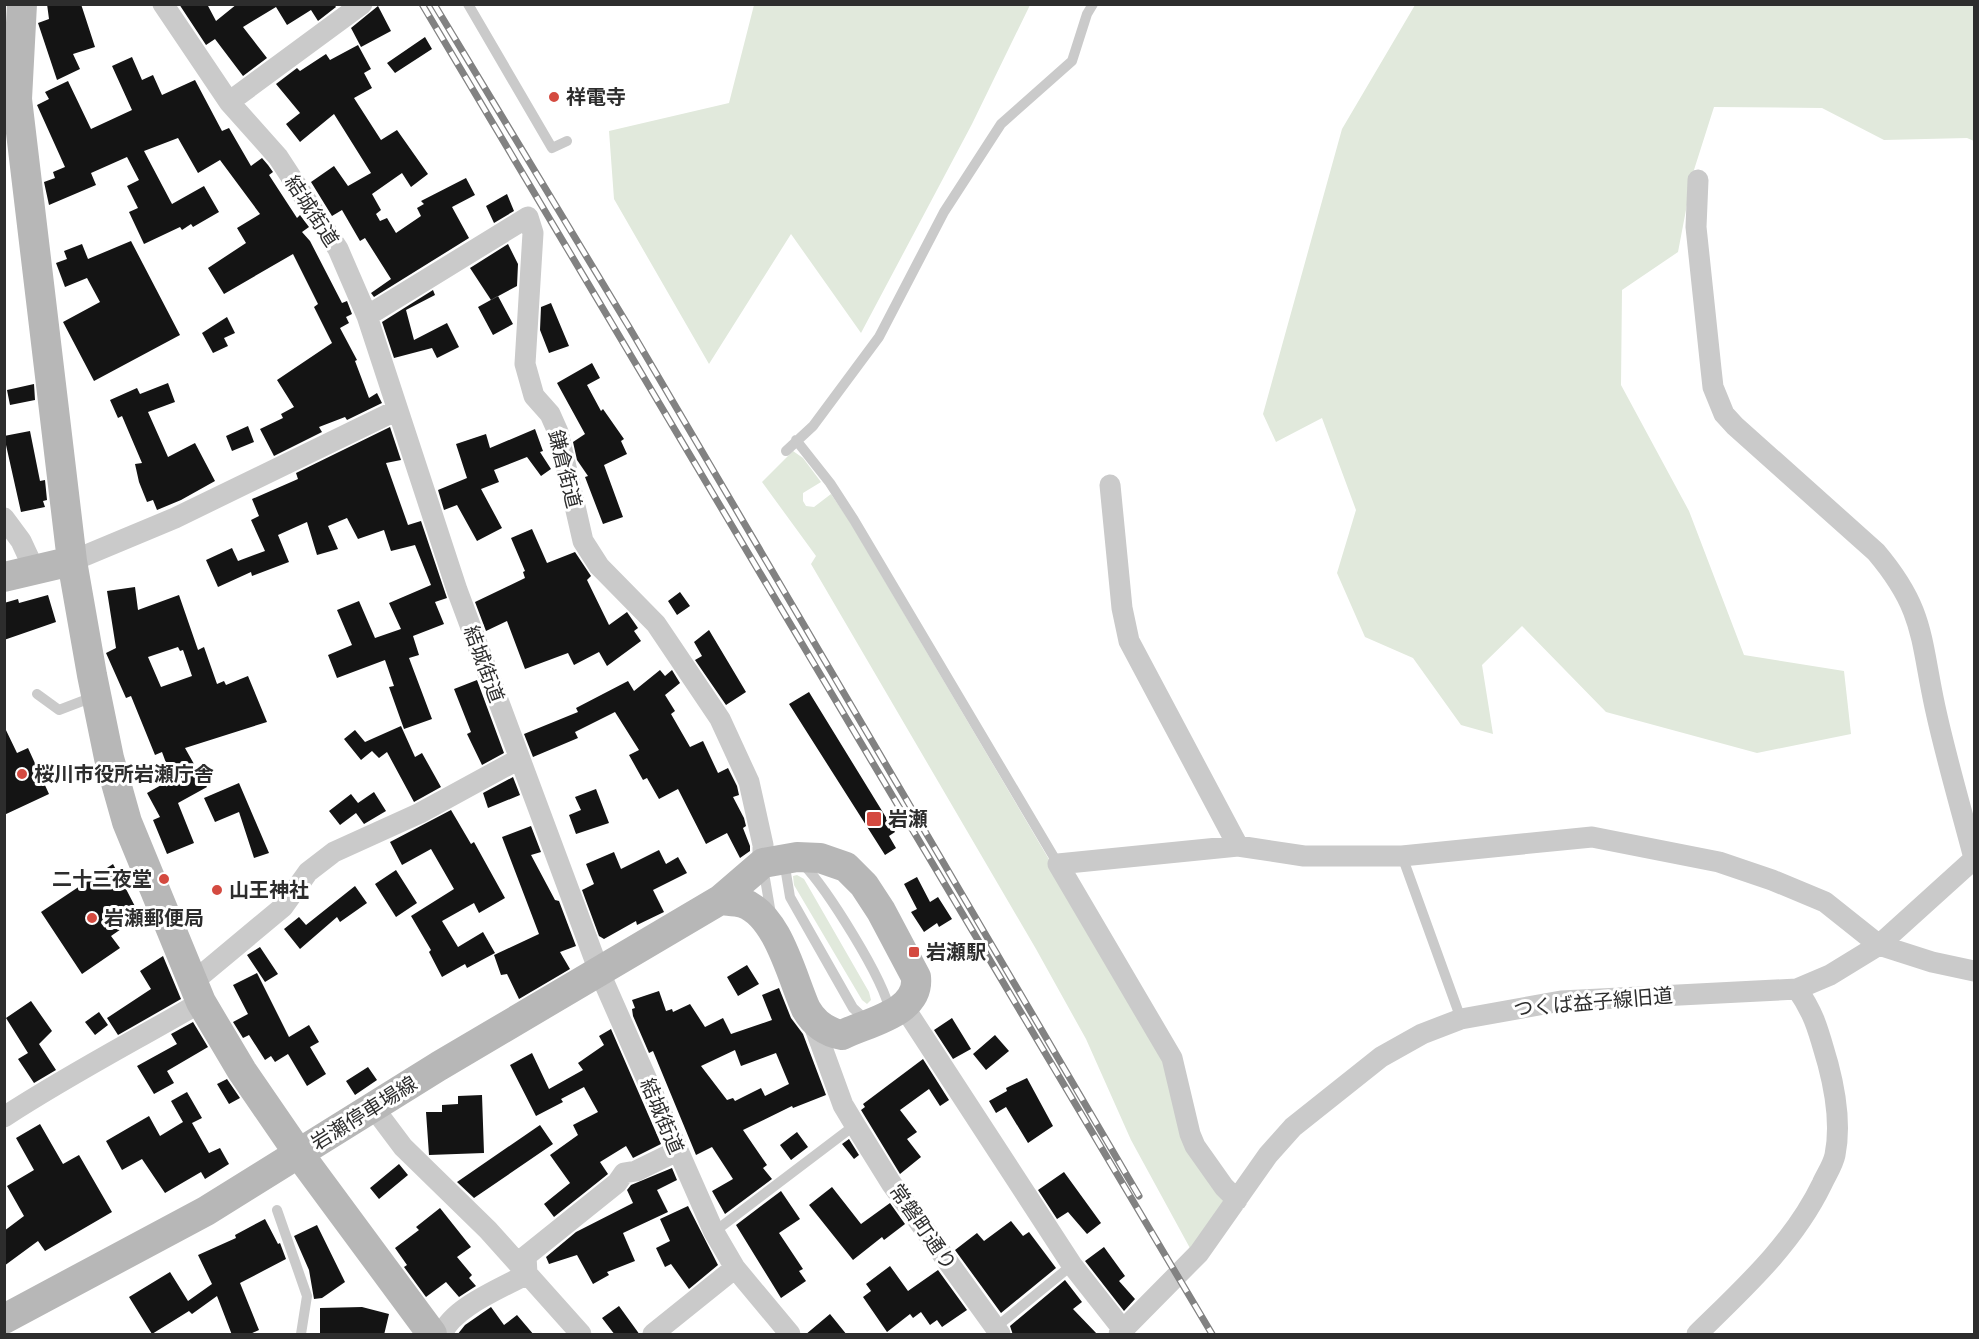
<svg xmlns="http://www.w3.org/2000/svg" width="1979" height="1339" font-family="Cabin,'Noto Sans JP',sans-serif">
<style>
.green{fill:#e1e9dc}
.building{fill:#141414;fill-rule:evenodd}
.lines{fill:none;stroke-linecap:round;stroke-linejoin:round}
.lane{stroke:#cacaca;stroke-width:10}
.street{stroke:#cacaca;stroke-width:21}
.secondary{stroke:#b7b7b7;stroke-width:30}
.rail-casing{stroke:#828282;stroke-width:7}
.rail{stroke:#fff;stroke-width:4.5;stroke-dasharray:14;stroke-linecap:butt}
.poi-dot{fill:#d44a40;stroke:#fff;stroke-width:2}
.labels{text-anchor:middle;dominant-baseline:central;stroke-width:6;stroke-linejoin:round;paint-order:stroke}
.poi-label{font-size:20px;font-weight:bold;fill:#2d2d2d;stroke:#fff;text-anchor:start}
.street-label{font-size:20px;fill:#2d2d2d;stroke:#fff}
</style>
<rect width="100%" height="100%" fill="#fff"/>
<!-- green -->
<path class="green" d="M754,5H1030L972,124L861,333L791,234L709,364L614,199L609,131L729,103Z
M1415,5H1974V141L1967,138L1884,140L1822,108L1714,107L1693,173L1678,252L1622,290L1621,385L1689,511L1744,655L1844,671L1851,734L1757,753L1606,712L1522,626L1482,665L1493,734L1461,725L1413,658L1365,637L1337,573L1356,510L1322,418L1276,442L1263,414L1342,129Z
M793,451L803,458L821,482L803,493V501L806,506L814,507L831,494L850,522L1080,912L1165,1064L1226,1199L1191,1250L1131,1140L1086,1039L1036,949L811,564L816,556L762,482Z
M797,875L804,879L869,992L871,1000L867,1004L862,1000L794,885L793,876Z"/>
<!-- building -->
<path class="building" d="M47,4H81L95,47L73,54L80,69L57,80L38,23L49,19Z
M179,4H207L216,21L237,4H334L336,7L318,21L311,10L287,25L276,7L243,27L267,58L243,76L215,39L206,45Z
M378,6L391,31L361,47L351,28Z
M425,37L432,49L395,73L387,63Z
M358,45L371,69L364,73L372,88L354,98L381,140L397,130L428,174L411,187L402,173L372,194L381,210L376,214L380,221L387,218L396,233L421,216L417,208L424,204L421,201L466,178L475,195L452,207L469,238L374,297L371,293L391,279L365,238L360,241L342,210L332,216L311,182L334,166L348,186L371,173L334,114L300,142L286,124L300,113L276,84L297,68L300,71L326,54L330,60Z
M132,57L142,80L153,75L162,95L195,80L222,131L229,128L251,166L262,158L268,165L273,172L269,175L297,218L300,215L309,227L302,232L310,241L342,303L347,301L352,314L346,317L349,323L340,328L357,360L355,361L369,398L377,393L382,403L347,420L345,417L319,427L322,432L274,456L260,429L283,418L281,414L294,407L277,380L332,343L314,307L318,304L293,254L224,294L208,268L246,243L237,228L260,214L220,160L198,173L178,138L144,151L172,204L204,186L219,212L193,227L191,224L182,230L180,227L144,244L129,212L138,208L127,186L139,180L127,157L91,173L96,185L49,205L44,182L55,178L53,172L65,167L37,105L49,99L45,92L68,81L91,129L132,110L112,66Z
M507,194L514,211L494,223L486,206Z
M131,241L180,335L94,381L63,322L100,302L87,278L65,287L56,263L67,259L64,251L82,244L88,259Z
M508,244L518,264L517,286L491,300L470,268Z
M433,290L435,295L406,310L414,340L447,323L459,347L437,358L432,348L394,358L382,322Z
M498,296L513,324L493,335L478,307Z
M551,303L569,346L549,353L540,330L541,307Z
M227,317L235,333L224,338L228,346L213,353L202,333Z
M592,363L600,378L587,385L601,411L603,409L624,439L621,441L627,454L604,465L623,517L603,524L585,477L588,476L577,460L573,442L585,434L557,383Z
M168,383L175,402L148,412L168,457L195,443L215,481L181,500L157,510L153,500L147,502L139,482L135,464L142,463L122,416L118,418L110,400L137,388L140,394Z
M34,384L35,400L10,405L7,390Z
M248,426L254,442L232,451L226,436Z
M390,427L401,460L386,463L408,525L421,521L447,598L435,602L444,624L413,636L419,655L409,658L432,719L404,729L389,687L394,686L385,660L337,678L328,655L352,645L337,610L359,601L375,638L401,629L389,603L431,585L415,545L391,551L384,530L358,539L347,518L328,526L338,549L317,555L307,522L278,535L289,562L252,576L251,572L218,587L206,560L232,548L238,561L265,551L251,520L259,516L252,499L298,479L296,473Z
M535,429L543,451L540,452L551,469L541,476L527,457L494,470L499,482L481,489L502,528L477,541L457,505L444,510L438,490L467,478L456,444L486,434L490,448Z
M30,431L40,481L45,480L47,500L43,501L45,507L21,512L4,436Z
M532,529L547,563L575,552L591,576L587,580L609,625L627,612L638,628L634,631L641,641L607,666L599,652L574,665L568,653L525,669L507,621L486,631L475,602L525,578L523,572L525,571L511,538Z
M135,587L138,610L179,595L198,650L204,647L217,684L224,681L226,685L248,676L267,722L185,748L207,787L178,803L194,843L167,854L153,820L160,817L147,793L172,779L162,752L155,755L131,696L126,698L106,653L116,648L107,591ZM178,647L180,651L183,650L192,676L161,687L148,657Z
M680,592L690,606L677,615L668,601Z
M48,595L56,622L4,640V603L18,599L19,603Z
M709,630L746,692L726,705L695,660L702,656L694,642Z
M660,670L665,676L672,670L680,683L665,695L675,711L671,714L690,747L703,741L718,773L728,768L737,786L739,795L733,797L744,818L746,826L743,828L750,846V851L740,858L727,833L706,844L678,789L659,799L647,778L643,780L629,755L639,750L615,712L575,732L578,738L533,757L524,734L578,712L576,708L628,681L634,691Z
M477,680L504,753L482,765L467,734L471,732L454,689Z
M809,692L895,832L889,836L896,848L885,855L789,704Z
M4,726L17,753L28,748L49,794L4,815Z
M401,726L415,757L422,753L441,787L414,802L387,752L379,758L372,751L361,760L344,739L355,730L365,742Z
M513,777L520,795L488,808L483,793Z
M239,783L269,853L254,858L239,812L215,822L204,798Z
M596,789L609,823L576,834L569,815L581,810L575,797Z
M374,792L386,811L364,824L356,813L340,825L329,811L351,794L358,803Z
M451,810L471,844L474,842L505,898L479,913L474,903L442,921L458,947L483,932L495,953L467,968L465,964L442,977L429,952L431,950L411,916L454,889L431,849L402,865L390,842Z
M531,826L541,852L531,855L555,900L559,901L576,946L560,952L570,969L519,999L507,974L501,975L494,955L539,934L502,837Z
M659,850L666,864L678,857L687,873L653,890L664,912L637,925L636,921L604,939L599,936L582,890L594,884L586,864L614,852L621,869Z
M113,864L140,916L111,936L120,948L82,974L41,912Z
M396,870L417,903L396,917L375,884Z
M917,877L930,902L938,897L952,919L939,927L937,923L924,932L911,912L917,909L904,884Z
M355,886L367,903L340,922L337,917L300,949L284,929L299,917L306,925Z
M260,947L278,974L265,982L247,955Z
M163,956L181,999L118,1035L107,1018L151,989L140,971Z
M747,965L759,984L738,996L727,977Z
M257,973L289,1037L309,1025L319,1042L310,1047L326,1074L307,1086L288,1054L275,1062L271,1056L265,1060L249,1035L243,1038L233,1022L248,1014L233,985Z
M779,988L791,1018L803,1034L826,1095L793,1108L792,1106L743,1130L767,1165L763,1168L772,1179L725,1214L712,1191L733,1179L712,1147L696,1155L653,1051L649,1053L633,1016L632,1009L635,1008L632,1000L659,991L666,1011L672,1009L673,1012L690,1004L705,1027L723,1018L731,1034L772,1020L762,995ZM735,1050L741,1066L776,1053L789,1084L765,1096L761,1088L735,1101L733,1098L727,1100L701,1066Z
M31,1001L52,1031L39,1044L56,1070L34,1083L18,1059L28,1053L6,1018Z
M99,1012L108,1025L95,1035L85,1022Z
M952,1018L971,1049L953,1059L934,1030Z
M193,1022L208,1047L167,1071L174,1083L154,1094L137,1066L177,1044L171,1034Z
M611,1029L661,1144L633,1158L626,1146L600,1162L608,1174L554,1217L544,1204L570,1183L550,1155L578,1135L573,1125L598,1112L584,1087L561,1099L563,1102L536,1116L510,1065L532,1053L549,1089L583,1070L578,1063L604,1045L599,1036Z
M995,1035L1009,1051L986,1070L973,1054Z
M923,1059L949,1100L940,1106L929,1089L900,1110L917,1132L907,1139L921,1157L900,1174L861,1110L865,1107L863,1104Z
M368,1067L377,1080L355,1095L346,1081Z
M1027,1078L1053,1126L1028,1143L1006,1107L996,1113L989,1101L1007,1091L1006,1088Z
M227,1079L240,1098L229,1104L217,1084Z
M187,1092L202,1118L192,1123L209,1153L220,1148L229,1164L205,1179L201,1172L165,1193L142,1159L122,1170L106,1141L149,1116L160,1136L183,1122L171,1101Z
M482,1095L484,1153L429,1155L426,1112H442V1105L458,1104V1096Z
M40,1124L63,1164L79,1155L112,1212L45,1251L38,1241L4,1266V1231L24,1216L7,1186L34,1170L16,1138Z
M540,1125L553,1144L474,1198L457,1182Z
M797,1132L808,1147L791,1160L780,1145Z
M849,1139L859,1155L854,1159L842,1144Z
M399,1164L408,1175L379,1199L370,1188Z
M672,1168L677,1180L657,1190L668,1212L623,1233L635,1261L607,1272L609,1275L593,1284L577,1255L549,1264L546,1257L576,1232L633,1203L627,1190L631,1185Z
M1064,1172L1101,1223L1087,1234L1068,1212L1057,1219L1038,1190Z
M832,1187L861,1224L890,1203L905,1224L884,1240L882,1237L853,1260L809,1205Z
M781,1191L800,1219L779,1233L803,1269L799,1271L806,1281L781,1298L736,1225Z
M688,1206L718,1265L689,1289L671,1264L665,1267L656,1248L670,1241L660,1219Z
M440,1208L471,1247L457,1257L472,1275L469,1278L476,1286L459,1297L446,1282L426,1297L404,1267L407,1265L395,1248L419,1230L416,1227Z
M265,1219L278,1244L280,1243L286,1259L240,1283L259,1330L248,1335H232L217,1296L192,1314L189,1311L152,1334L129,1297L170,1272L188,1301L212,1284L198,1255L236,1238L235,1235Z
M1011,1221L1023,1236L1029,1232L1056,1268L1001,1313L955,1250L977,1233L984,1241Z
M317,1225L345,1282L322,1298L314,1299L309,1270L294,1236Z
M1104,1247L1125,1276L1119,1281L1135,1299L1124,1311L1085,1261Z
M890,1266L908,1291L938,1270L967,1310L942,1327L937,1320L930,1325L921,1312L913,1318L910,1314L887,1332L863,1297L871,1291L866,1284Z
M1065,1280L1082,1302L1073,1309L1098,1335H1013L1010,1326Z
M619,1306L640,1335H615L602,1318Z
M362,1307L389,1314L384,1335H320V1308Z
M491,1307L504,1325L517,1315L534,1335H457L465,1325Z
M830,1314L847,1335H805Z"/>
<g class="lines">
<!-- lane -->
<path class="lane" d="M468,4L552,148L567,141
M796,440L830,483L854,520L1058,864
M786,451L813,426L879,337L944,212L1001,124L1072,61L1087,14L1093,4
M37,694L59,710L93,697
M1402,856L1461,1019
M784,861L790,897L853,1008L866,1020
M803,864C827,889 884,979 890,1012
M763,867L771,914
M277,1210L307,1296L301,1334
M714,1232L855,1125
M995,1328L1072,1265"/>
<!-- street -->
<path class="street" d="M163,4L229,102L278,157L338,249L367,316L457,590L599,971L714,1232L735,1268L790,1334
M229,102L362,4
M1698,180L1696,227L1711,369L1713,387L1724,414L1735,426L1876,552C1925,610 1920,638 1935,707C1946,758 1961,808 1974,858
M367,316L528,217L533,233L525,364L534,396L550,414L558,432L583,541L599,566L656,624L720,719L749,782L763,845V863
M1110,485L1122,608L1129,641L1238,846
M4,518L21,541L34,569
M72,561L175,518L397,410
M193,982L283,907L308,872L334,852L420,813L519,759
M904,1007L1072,1265L1124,1331
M812,1020L843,1105L855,1125L891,1183L1000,1334
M373,1107L403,1147L488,1230L581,1334
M4,1117C68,1075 136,1040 201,1002
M1237,1200L1224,1187L1195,1146L1190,1134L1172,1058L1058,864L1238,846L1304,856H1402L1592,837L1719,862L1772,880L1825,902L1879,945L1932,962L1974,971
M442,1334C453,1307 502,1288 527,1274L526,1256L617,1183L624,1173L636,1171L677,1151
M653,1334L735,1268
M1119,1334L1199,1253L1268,1155L1293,1127L1381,1057L1422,1034L1461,1019L1561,1001L1797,989L1830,975L1879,945L1974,859
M1697,1334C1743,1289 1793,1244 1822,1184C1826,1175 1833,1165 1835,1155C1841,1125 1836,1094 1828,1064C1819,1034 1816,1016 1797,989"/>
<!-- secondary -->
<path class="secondary" d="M22,4L17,99L72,561L92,675L109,758L127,822L201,1002L242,1071L299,1154L432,1334
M4,577L72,561
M4,1319L206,1211L439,1066L720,900L763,863L797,857L820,858L846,867L864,885L881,911L916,977C920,1013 868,1022 842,1035C826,1032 814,1023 806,1009C792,978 778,915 743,903C736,901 727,901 720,900"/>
<!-- rail casing -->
<g class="rail-casing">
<path id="rail" d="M422,4L1212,1334
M434,4L629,327L1139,1196"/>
</g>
<!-- rail -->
<use href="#rail" class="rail"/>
</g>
<!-- markers -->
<g class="poi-dot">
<circle cx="554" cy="97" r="6"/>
<circle cx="22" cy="774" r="6"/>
<rect x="866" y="811" width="16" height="16" rx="3"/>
<circle cx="164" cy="879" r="6"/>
<circle cx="217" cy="890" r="6"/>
<circle cx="92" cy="918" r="6"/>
<rect x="908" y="946" width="12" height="12" rx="3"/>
</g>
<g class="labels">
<!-- poi labels -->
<g class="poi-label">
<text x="566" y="97">祥電寺</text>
<text x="34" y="774">桜川市役所岩瀬庁舎</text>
<text x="888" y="819">岩瀬</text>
<text x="152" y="879" text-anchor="end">二十三夜堂</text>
<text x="229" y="890">山王神社</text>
<text x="104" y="918">岩瀬郵便局</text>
<text x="926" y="952">岩瀬駅</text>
</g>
<!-- street labels -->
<g class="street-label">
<text transform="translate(312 211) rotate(57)">結城街道</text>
<text transform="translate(565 469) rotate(76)">鎌倉街道</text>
<text transform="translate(484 664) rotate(70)">結城街道</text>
<text transform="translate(1593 1002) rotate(-5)">つくば益子線旧道</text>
<text transform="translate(364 1113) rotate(-32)">岩瀬停車場線</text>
<text transform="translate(662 1116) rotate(67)">結城街道</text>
<text transform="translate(923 1227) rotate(55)">常磐町通り</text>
</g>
</g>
<!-- border -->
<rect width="1979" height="1339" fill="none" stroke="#2d2d2d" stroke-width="12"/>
</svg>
